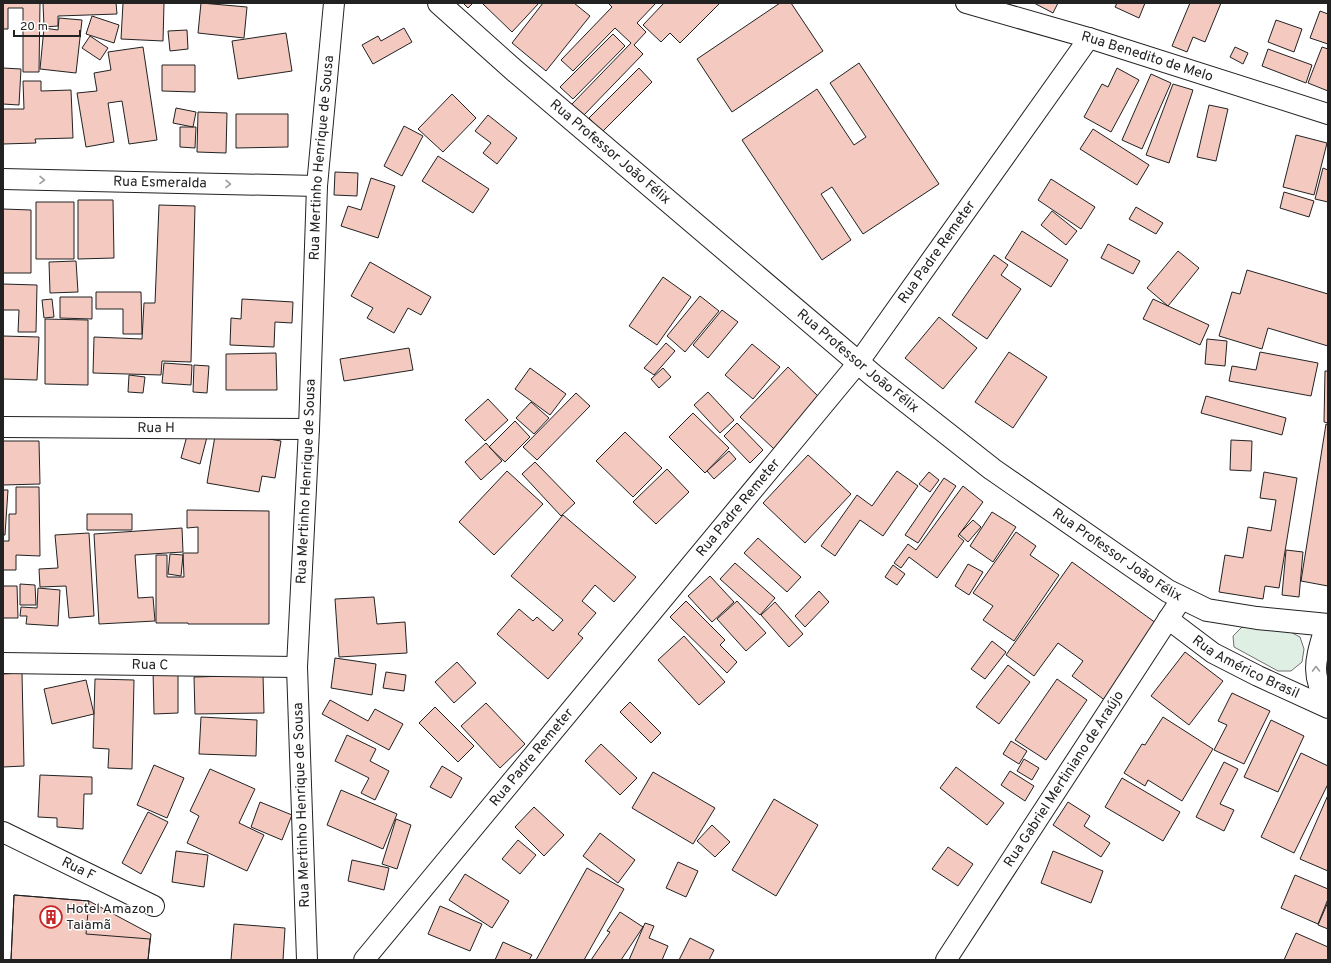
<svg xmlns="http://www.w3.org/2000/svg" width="1331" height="963" font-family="Overpass,sans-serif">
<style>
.green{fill:#e0efe3;stroke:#6f6f6f}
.building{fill:#f3c9c0;stroke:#222}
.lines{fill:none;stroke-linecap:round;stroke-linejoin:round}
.street-casing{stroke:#222;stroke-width:22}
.secondary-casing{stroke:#222;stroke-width:24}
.street{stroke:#fff;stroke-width:20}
.secondary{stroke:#fff;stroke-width:22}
.oneway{stroke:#9c9c9c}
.labels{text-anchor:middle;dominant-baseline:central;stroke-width:3;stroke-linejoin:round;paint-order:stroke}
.street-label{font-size:14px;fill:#222;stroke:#fff}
.poi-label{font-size:14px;fill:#222;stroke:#fff;text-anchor:start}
</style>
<rect width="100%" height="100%" fill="#fff"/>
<!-- green -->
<path class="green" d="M1242,627L1285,629L1300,637L1304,649L1302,662L1291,671H1278L1234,647L1233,636Z"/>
<!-- building -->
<path class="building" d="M3,3H40L39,72H23V8H8V29H3Z
M43,3H116L117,14L58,16V26L44,27Z
M123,3H164L163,41L121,39Z
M201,3L247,7L244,38L198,33Z
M463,3H473L468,8Z
M484,3H539L512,32L483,4Z
M543,3H574L590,16L546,71L512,43Z
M608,3H656L637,23L646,32L634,45L643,54L583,116L571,105L631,43L615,28L573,71L561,60L612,7Z
M664,3H720L680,43L670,33L661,42L643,25Z
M780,3H791L823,51L732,112L697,59Z
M1034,3H1058L1053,13Z
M1117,3H1145L1139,18L1115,7Z
M1190,3H1221L1205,42L1193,37L1187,52L1172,46Z
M1320,11L1328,14V44L1310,38Z
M92,16L119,25L114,43L86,34Z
M59,18L82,20L76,73L40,69L44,28L58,30Z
M1276,20L1302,29L1294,52L1268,42Z
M404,28L412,42L373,64L362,45L378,36L381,41Z
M187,30L188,49L170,51L168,31Z
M286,33L292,71L238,79L232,41Z
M613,34L625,46L573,99L560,87Z
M90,36L108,48L100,60L82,48Z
M143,47L157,140L129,144L122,101L108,103L114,142L86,147L77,93L97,91L94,73L111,70L108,52Z
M1235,47L1248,53L1243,64L1230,57Z
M1322,47L1328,49V91L1308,83Z
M1268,49L1312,65L1306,83L1262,66Z
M859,63L939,184L863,234L832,187L821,194L851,240L822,260L742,140L817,89L854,145L866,137L830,83Z
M162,65H195V92L162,91Z
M3,68L21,69L19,105L3,104Z
M639,68L652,82L602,132L589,118Z
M1117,68L1139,80L1111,132L1084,117L1102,84L1108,87Z
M1151,74L1171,83L1142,149L1122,140Z
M23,81H41V91L71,90L73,138L35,139L36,143L3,144V109H24Z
M1173,84L1193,90L1169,163L1146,155Z
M452,94L476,118L443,152L418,129Z
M1209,105L1228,109L1216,161L1197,157Z
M176,108L196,112L193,127L173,123Z
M198,112L227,113L226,153L197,152Z
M236,114H288V147L236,148Z
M488,115L517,138L497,164L483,153L491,143L475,131Z
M404,126L423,136L402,176L384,166Z
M180,127H196L195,148L180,147Z
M1093,129L1149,165L1137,185L1080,149Z
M1296,135L1327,143L1314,195L1283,187Z
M438,156L489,189L473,213L422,181Z
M1323,168L1328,170V202L1315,199Z
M335,172L358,173L357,196L334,195Z
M371,178L395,186L378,238L341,226L348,206L361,210Z
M1051,179L1095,207L1081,229L1038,200Z
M1284,192L1314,201L1309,217L1280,208Z
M78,200H113L114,258L78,259Z
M36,202H74V259H36Z
M159,205L195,206L191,362L162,361L161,375L93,373L94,337L142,339L144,303H155Z
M1136,207L1163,223L1156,234L1129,219Z
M3,209L31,210V273H3Z
M1052,211L1077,231L1066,245L1041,225Z
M1022,231L1068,260L1051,287L1005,258Z
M1108,244L1140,261L1133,274L1101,258Z
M1178,251L1199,268L1168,306L1147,288Z
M994,255L1008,265L1001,275L1021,289L987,339L952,315Z
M76,261L78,292L50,293L49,262Z
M370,262L431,297L421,315L408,308L394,333L367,318L373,308L351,296Z
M1247,270L1328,294V346L1268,328L1262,349L1219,336L1232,292L1240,294Z
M663,277L691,297L657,345L629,326Z
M3,284L37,285L36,332H18L19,310H3Z
M96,292H141L142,334H123V309H96Z
M700,296L719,311L685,352L667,336Z
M60,297H92V319L60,318Z
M52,299L54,317L44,318L42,300Z
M242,299L293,302L292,323L275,322L274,347L230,345L231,318L241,319Z
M1153,299L1209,325L1200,345L1143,319Z
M722,310L738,322L708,358L693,345Z
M939,317L977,348L943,389L905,358Z
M45,319L88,320V385L45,384Z
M3,336L39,337L37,380L3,379Z
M1207,339L1227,341L1225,366L1205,364Z
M666,343L675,351L654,375L644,368Z
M752,344L780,367L753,399L725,375Z
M409,348L413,370L344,381L340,359Z
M1009,352L1047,377L1013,428L975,402Z
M1260,352L1318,363L1311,396L1229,381L1232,366L1256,370Z
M276,353L277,390H226V354Z
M164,363L192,365L191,385L162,383Z
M194,365L209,366L207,393L193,392Z
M788,367L821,399L774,449L740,417Z
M530,368L566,394L550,415L515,389Z
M663,368L671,377L659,388L651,379Z
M1325,371H1328V423L1324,422Z
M129,375L145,377L143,393L128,392Z
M708,392L734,420L720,433L694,405Z
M576,393L590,406L537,460L523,447Z
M1206,396L1286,418L1282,435L1201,413Z
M488,399L508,420L485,441L465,420Z
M531,402L549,418L534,434L516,418Z
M693,413L729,448L705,473L669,437Z
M515,421L530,437L505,462L489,447Z
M737,423L763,450L750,463L724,436Z
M1326,424L1328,425V586L1301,581Z
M216,430L281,441L275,478L262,476L259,492L207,483Z
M188,432L207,437L200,464L181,458Z
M625,432L662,468L633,497L596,461Z
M1231,440L1252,441L1251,471L1230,470Z
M3,441H39L40,484L3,485Z
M486,443L502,461L481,480L465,462Z
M729,451L736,459L714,479L707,471Z
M808,455L851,494L805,543L763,503Z
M535,462L575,503L561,516L522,474Z
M667,469L689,492L656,524L633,502Z
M507,471L543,504L494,555L459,522Z
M897,471L918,486L883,536L860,520L835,556L821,546L857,495L872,506Z
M929,472L939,480L930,492L919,484Z
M1264,472L1297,478L1279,588L1265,586L1263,599L1219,592L1225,555L1243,558L1248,527L1271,531L1276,500L1260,498Z
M944,478L956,486L918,543L905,535Z
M963,486L983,502L958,536L964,541L937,578L909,557L901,568L894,563L908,544L916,550Z
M16,487H39L40,556L16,555V570H3V541H9V514H16Z
M3,490H8L5,535H3Z
M187,510L269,511V624H188V623H156V555H167V577H184L183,553H198V527L187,528Z
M992,512L1016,527L993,562L970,546Z
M87,514H132V530H87Z
M563,515L636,577L614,602L595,585L582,601L596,613L578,634L583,638L548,679L497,634L519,609L533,621L537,617L553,631L563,620L511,576Z
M973,520L981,527L968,542L959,534Z
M182,528L183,552L135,555L138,598L153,597L155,621L99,624L94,534Z
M1016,532L1036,546L1030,555L1059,575L1014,641L983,620L993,606L973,593Z
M89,533L94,616L69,618L66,586L40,587L39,569L58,568L55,535Z
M758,538L801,577L787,592L744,553Z
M1286,550L1303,552L1299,597L1282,595Z
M170,554L183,555L181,576L168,574Z
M1072,562L1160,626L1106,701L1072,676L1083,661L1058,643L1034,676L1006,655Z
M735,563L775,598L760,615L720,579Z
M968,564L983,572L969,595L955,586Z
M893,565L905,574L897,585L885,577Z
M710,576L734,602L712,622L688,596Z
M20,584L35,585L36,605H20Z
M3,586H17L18,618H3Z
M38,588L60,590L58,626L26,624L27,616H20L21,607L37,608Z
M819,591L829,602L805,627L795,616Z
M374,597L377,624L405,622L407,653L339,657L335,599Z
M686,601L725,640L720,645L737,662L727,673L670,617Z
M737,601L766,633L746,651L717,619Z
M775,602L803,634L789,647L761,615Z
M684,636L725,682L699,705L658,660Z
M992,641L1006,652L985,679L971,669Z
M1185,652L1223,681L1189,725L1151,696Z
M335,658L376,664L372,695L331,688Z
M457,662L476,683L454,703L435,682Z
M1008,665L1030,682L999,724L976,707Z
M153,670H178V713L154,714Z
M386,672L406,675L404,691L383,688Z
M22,673L24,766L3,767V674Z
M263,675L264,713L195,714L194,677Z
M95,679L134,680L132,769L108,768L109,749L93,748Z
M1057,679L1087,700L1046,760L1015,740Z
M86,680L94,714L52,724L44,689Z
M1232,693L1270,711L1244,764L1214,750L1227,725L1218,721Z
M330,700L368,721L375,709L403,724L389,750L322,714Z
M630,702L661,733L651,743L620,712Z
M486,703L525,744L500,768L461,726Z
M435,707L474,746L458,762L419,723Z
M201,717L257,720L256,756L199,754Z
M1163,717L1213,749L1182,801L1148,780L1145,786L1124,773L1142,744L1145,745Z
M1271,720L1304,736L1278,792L1244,777Z
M347,735L376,749L370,761L389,771L375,800L361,793L369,778L335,761Z
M1011,741L1027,751L1019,764L1003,754Z
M601,744L637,778L620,795L585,761Z
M1301,753L1328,766V784L1294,853L1261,837Z
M1024,759L1039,768L1032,780L1017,771Z
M1224,762L1238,769L1220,804L1234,810L1224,831L1196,817Z
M154,765L184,778L167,818L137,805Z
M442,766L462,778L451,798L430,787Z
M956,767L1004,803L987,825L940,788Z
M210,769L255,789L239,823L264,835L247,871L187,843L199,816L190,811Z
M1010,771L1034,786L1025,801L1001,785Z
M653,772L715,808L693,844L632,808Z
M40,775L92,777V794H84L83,829L57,827V818L38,817Z
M1122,778L1180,812L1163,841L1105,807Z
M341,790L397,814L383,849L327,825Z
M1328,795V871L1300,859Z
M774,799L818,825L776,896L732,870Z
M260,802L292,815L282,840L251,827Z
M1068,802L1090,816L1084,826L1110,843L1101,857L1053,825Z
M534,807L564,835L544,856L515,827Z
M148,812L168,822L141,874L122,863Z
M396,819L411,825L397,869L382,864Z
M712,825L730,842L715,857L697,841Z
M600,833L635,860L618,883L583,856Z
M518,840L536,855L520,874L502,859Z
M948,847L973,864L958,886L932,869Z
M176,851L208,855L204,887L172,882Z
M1053,851L1103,871L1091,903L1041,883Z
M352,860L389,868L384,890L348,881Z
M678,862L698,871L686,897L666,888Z
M587,868L624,889L584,960H536Z
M465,874L509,901L492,928L449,900Z
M1295,875L1328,889V899L1318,924L1281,908Z
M14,895L89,901L151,934L148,960H11Z
M14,895L89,901L86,934L150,939L148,960H11Z
M1328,902V929L1318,925Z
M440,906L482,924L470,951L428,934Z
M620,912L643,927L621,960H591L610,932L607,931Z
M645,923L654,926L649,938L668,946L662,960H629Z
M234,924L285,928L283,960H231Z
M1296,933L1328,947V960H1284Z
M690,938L714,950L709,960H679Z
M503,942L532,955L529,960H495Z"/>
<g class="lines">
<!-- street casing -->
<g class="street-casing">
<g id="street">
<path id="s1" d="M966,3L1089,38L1328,114"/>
<path id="s2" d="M3,179L317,186"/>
<path id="s3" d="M3,427L309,429"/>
<path id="s4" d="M1168,619L1213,653L1258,676L1328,708"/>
<path d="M1326,624C1316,659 1309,672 1328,706"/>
<path id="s5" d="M3,663L297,667"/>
<path id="s6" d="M3,832L154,906"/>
<path id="s7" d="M307,960L297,667L309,429L317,186L334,3"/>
<path id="s8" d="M364,960L858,363L1089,38"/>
<path id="s9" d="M946,960L1182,598"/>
</g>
</g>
<!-- secondary casing -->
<g class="secondary-casing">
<g id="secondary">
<path id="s10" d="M439,3L515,71L874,376L992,469L1168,591L1207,610L1257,618L1328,625"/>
</g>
</g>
<!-- street -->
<use href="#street" class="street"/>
<!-- secondary -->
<use href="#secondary" class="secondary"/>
</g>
<!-- one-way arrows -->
<defs><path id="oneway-chevron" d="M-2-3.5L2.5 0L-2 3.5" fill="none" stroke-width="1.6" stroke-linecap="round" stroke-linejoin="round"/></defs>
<g class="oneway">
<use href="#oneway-chevron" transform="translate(42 180) rotate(1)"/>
<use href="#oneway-chevron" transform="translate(228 184) rotate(1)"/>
<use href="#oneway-chevron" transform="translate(1316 669) rotate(-91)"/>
</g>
<!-- icons -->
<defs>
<g id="building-ring" transform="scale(1.15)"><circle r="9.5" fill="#fff" stroke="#c62828" stroke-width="1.5"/><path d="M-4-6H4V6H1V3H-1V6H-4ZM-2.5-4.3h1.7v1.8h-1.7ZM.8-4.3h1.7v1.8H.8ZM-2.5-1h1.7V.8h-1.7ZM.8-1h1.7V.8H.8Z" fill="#c62828"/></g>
</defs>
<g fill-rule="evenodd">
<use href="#building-ring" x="51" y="917"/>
</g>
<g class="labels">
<!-- street labels -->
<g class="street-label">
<text stroke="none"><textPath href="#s1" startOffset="189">Rua Benedito de Melo</textPath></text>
<text stroke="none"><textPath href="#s10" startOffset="227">Rua Professor João Félix</textPath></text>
<text stroke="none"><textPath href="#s7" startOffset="803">Rua Mertinho Henrique de Sousa</textPath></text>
<text stroke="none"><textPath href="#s2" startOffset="157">Rua Esmeralda</textPath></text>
<text stroke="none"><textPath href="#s8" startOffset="911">Rua Padre Remeter</textPath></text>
<text stroke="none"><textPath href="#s10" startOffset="551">Rua Professor João Félix</textPath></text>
<text stroke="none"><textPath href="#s3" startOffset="153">Rua H</textPath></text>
<text stroke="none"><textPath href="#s7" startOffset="479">Rua Mertinho Henrique de Sousa</textPath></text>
<text stroke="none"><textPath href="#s8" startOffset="587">Rua Padre Remeter</textPath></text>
<text stroke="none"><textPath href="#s10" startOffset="875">Rua Professor João Félix</textPath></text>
<text stroke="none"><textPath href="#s5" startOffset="147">Rua C</textPath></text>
<text stroke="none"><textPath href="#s4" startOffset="92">Rua Américo Brasil</textPath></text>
<text stroke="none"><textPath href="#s8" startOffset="263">Rua Padre Remeter</textPath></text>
<text stroke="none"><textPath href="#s9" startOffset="216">Rua Gabriel Mertiniano de Araújo</textPath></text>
<text transform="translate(302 805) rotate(-92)">Rua Mertinho Henrique de Sousa</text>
<text stroke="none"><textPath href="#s6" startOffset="84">Rua F</textPath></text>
</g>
<!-- poi labels -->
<g class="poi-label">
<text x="66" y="909">Hotel Amazon<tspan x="66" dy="16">Taiamã</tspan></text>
</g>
</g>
<!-- border -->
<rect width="1331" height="963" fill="none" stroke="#222222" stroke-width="8"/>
<!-- scale -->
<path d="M14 30v6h66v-6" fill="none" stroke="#222222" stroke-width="2"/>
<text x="20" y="30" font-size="12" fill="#222222" stroke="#ffffff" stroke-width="3" paint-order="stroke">20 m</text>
</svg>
